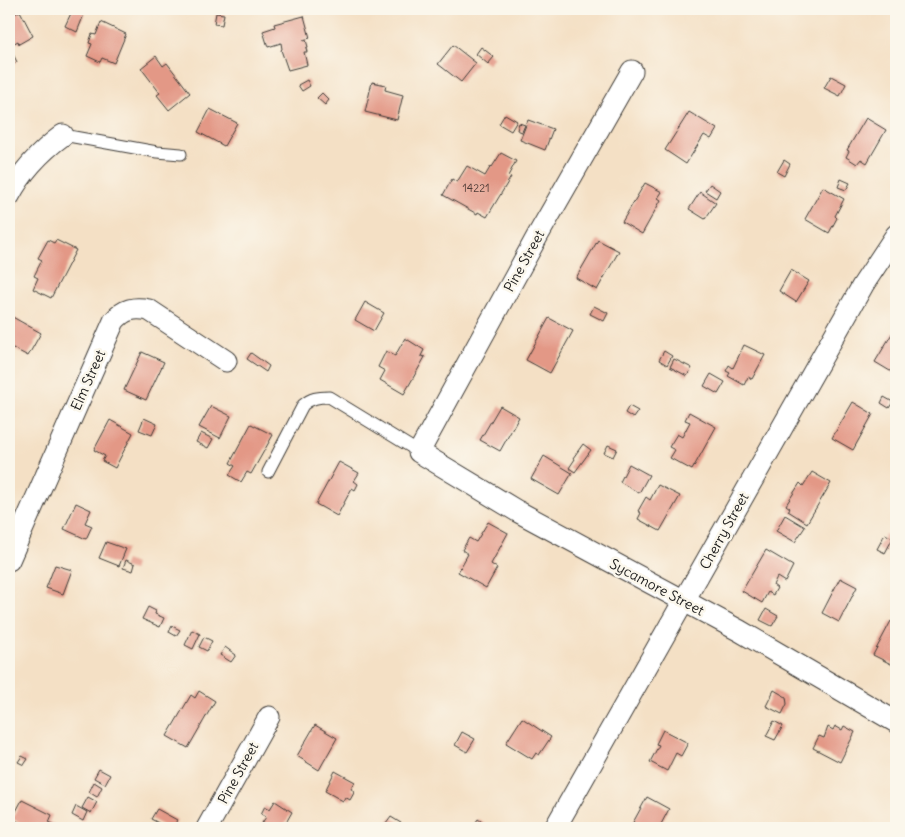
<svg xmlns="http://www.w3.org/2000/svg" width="905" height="837" font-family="Delius,sans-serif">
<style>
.building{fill:#e39886}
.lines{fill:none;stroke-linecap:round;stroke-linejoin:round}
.lane-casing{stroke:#3c3935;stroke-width:13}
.street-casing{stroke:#3c3935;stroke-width:23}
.lane{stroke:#fff;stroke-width:11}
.street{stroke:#fff;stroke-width:21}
.labels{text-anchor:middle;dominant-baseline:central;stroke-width:5;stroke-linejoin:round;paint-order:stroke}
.number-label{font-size:11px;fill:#4e3b36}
.street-label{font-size:14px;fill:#1c1c1c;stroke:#fbf7ec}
</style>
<rect width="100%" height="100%" fill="#fbf7ec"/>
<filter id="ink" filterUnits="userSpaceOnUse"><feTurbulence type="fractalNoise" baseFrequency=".02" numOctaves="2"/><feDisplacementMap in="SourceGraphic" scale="10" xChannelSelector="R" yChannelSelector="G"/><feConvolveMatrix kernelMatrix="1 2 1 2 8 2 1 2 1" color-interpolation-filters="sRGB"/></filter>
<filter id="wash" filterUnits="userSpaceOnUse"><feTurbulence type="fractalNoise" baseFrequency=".0096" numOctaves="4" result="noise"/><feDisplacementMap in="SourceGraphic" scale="20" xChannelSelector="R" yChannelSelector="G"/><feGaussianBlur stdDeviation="1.12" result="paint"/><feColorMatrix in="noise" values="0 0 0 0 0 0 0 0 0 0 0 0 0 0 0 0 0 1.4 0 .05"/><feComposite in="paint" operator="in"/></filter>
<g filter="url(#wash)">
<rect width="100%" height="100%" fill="#f4e0c5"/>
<g id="blocks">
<!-- building -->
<path class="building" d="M73,9H78L85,12L77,32L65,26Z
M20,11L33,36L19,44L18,41L9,46V17Z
M216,13L224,14L222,25L214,24Z
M304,16L310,38L303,40L304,41L306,40L308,47L306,48L307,52H304L307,65L288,70L281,50L282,49L281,43L268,47L263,31L275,27L274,24Z
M101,22L126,34L114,63L102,58L100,62L87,56L92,44L89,43L92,34L96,35Z
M453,45L476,63L461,82L438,64Z
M9,46L17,62L9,66Z
M481,47L494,57L488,64L476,54Z
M156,56L163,66L167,63L190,93L169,110L157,95L160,93L141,68Z
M831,76L846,84L840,96L824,88Z
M307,80L310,86L302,91L298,85Z
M372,82L386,85L385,90L403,95L397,120L365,112Z
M322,93L329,100L325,105L317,98Z
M210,109L237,123L224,146L198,132Z
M689,112L717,129L711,139L704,135L686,164L665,150Z
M505,114L517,121L511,131L499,124Z
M866,118L886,130L867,163L861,159L857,164L846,157L849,151L847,150Z
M528,120L553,129L545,150L520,140Z
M519,123L525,125L522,132L517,130Z
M501,153L516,161L508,176L511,177L487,217L478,212L477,214L443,195L452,179L457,182L467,166L485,176L491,166L492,167Z
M784,160L790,164L784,176L777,172Z
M841,179L850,183L846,190L838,187Z
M645,183L662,192L658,198L661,200L642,234L622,222Z
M710,184L720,191L716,198L705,191Z
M823,187L844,199L835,216L837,218L829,233L805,219Z
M700,192L716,203L705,219L689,209Z
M48,240L54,243L56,240L76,250L51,298L33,289L38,278L34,276L42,260L38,258Z
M598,240L619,251L597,290L576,278Z
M791,270L809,281L796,302L779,291Z
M365,302L384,313L374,331L355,320Z
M594,306L608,313L604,321L590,314Z
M9,315L41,333L28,356L9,346Z
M549,318L573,331L550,373L526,360Z
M893,332L896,334V371L895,374L875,362Z
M405,338L424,350L421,356L425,357L404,394L380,380L385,371L378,367L386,351L395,356Z
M744,345L765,355L752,379L748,377L744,385L728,376L730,373L726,371L729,365L733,368Z
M664,351L672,356L667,365L659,360Z
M142,352L164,362L146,400L124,390Z
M251,353L269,366L266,372L247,359Z
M674,359L692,368L687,376L670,367Z
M711,374L725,382L718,394L704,386Z
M884,397L893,402L889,408L881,403Z
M853,402L873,414L853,450L832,438Z
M211,406L231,416L220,438L199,427Z
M500,406L519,417L500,451L480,440Z
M629,406L638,411L633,418L625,413Z
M689,412L716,427L692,470L670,458L675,450L669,447L677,434L682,437L690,422L685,420Z
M144,418L157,424L152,435L139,430Z
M110,420L133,433L115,468L102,461L105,456L94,450Z
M251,424L273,435L251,474L247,472L241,482L229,475L235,466L230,463Z
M201,433L213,439L208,448L196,442Z
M583,444L591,450L575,472L569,468L575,459L573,458Z
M608,445L617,449L613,457L604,453Z
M544,456L572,473L559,495L531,479Z
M339,462L359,473L354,481L358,484L355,490L352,488L337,516L316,504Z
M629,464L649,475L639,493L620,482Z
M812,472L831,483L807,523L788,511L790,508L786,505L800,483L803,486Z
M658,485L680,496L660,531L638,519L641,513L638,511L646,497L650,500Z
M76,503L91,510L85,523L92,526L86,539L64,529Z
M785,515L805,527L795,542L776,531Z
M488,522L508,533L491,564L497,568L486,588L458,572L468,554L462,550L469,538L476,542Z
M885,534L893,538L885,553L877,549Z
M106,542L126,549L119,566L99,558Z
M766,550L793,566L785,582L777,577L773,585L777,588L773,595L768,592L762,603L742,591Z
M126,560L135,564L133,571L123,568Z
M55,565L72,570L63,594L46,588Z
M840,578L857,587L839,622L822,613Z
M148,607L156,611L155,614L164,618L160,627L142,619Z
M766,609L778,616L772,626L760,620Z
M891,621L896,624V664L895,666L873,655Z
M172,626L180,630L176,636L169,632Z
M192,630L200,634L193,649L185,645Z
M204,637L212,641L207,651L199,647Z
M225,647L236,655L231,662L220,655Z
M774,690L786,697L787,704L782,714L766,706Z
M199,691L215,701L188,748L167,736L191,695L195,698Z
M522,718L551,737L539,755L536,753L532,759L506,743Z
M774,721L783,726L775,740L766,736Z
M315,725L337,738L319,770L297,756Z
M835,726L842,730L844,726L855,732L840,762L813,748L819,736L824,738L828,727L833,730Z
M663,730L688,743L681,756L676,753L667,771L650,762L659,745L656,744Z
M462,732L475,739L467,752L455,745Z
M22,756L28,759L24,765L18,762Z
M99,769L110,775L105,784L94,778Z
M335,771L355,782L351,789L355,791L350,800L345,797L343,801L325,791Z
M94,782L102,787L97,797L89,792Z
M88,797L97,802L91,813L82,808Z
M647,797L669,809L659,828H630Z
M22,800L52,815L49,822L62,828H31L12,819Z
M275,801L292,812L283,828H271L262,823L266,817L261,814L265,806L270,809Z
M76,806L87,812L83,821L72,815Z
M157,809L177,820L173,828H168L151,819Z
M391,817L409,828H383Z
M478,819L491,828H472Z"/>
</g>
</g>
<g filter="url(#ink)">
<use href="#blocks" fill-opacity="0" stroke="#3c3935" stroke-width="1"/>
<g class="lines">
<!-- lane casing -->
<g class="lane-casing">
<path id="lane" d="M63,135L157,152L181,154
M268,472L303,405C311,398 318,397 329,397L419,452"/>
</g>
<!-- street casing -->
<g class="street-casing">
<path id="street" d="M632,71L538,235L419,452L517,511L740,631L896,722
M9,196C22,171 40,152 63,135
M9,560L114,321C124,309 134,307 149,310L226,361
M207,828L269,717
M555,828L825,352L863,285L896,235"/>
</g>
<!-- lane -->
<use href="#lane" class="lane"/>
<!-- street -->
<use href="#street" class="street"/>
</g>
</g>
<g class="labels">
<!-- number labels -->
<g class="number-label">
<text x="476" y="188">14221</text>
</g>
<!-- street labels -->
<g class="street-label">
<text transform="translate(524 261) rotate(-61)">Pine Street</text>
<text transform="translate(88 380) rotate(-66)">Elm Street</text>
<text transform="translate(724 531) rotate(-61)">Cherry Street</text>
<text transform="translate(657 587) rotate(28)">Sycamore Street</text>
<text transform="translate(238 773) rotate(-61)">Pine Street</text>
</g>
</g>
<!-- margin -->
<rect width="905" height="837" fill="none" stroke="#fbf7ec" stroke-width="30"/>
</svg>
